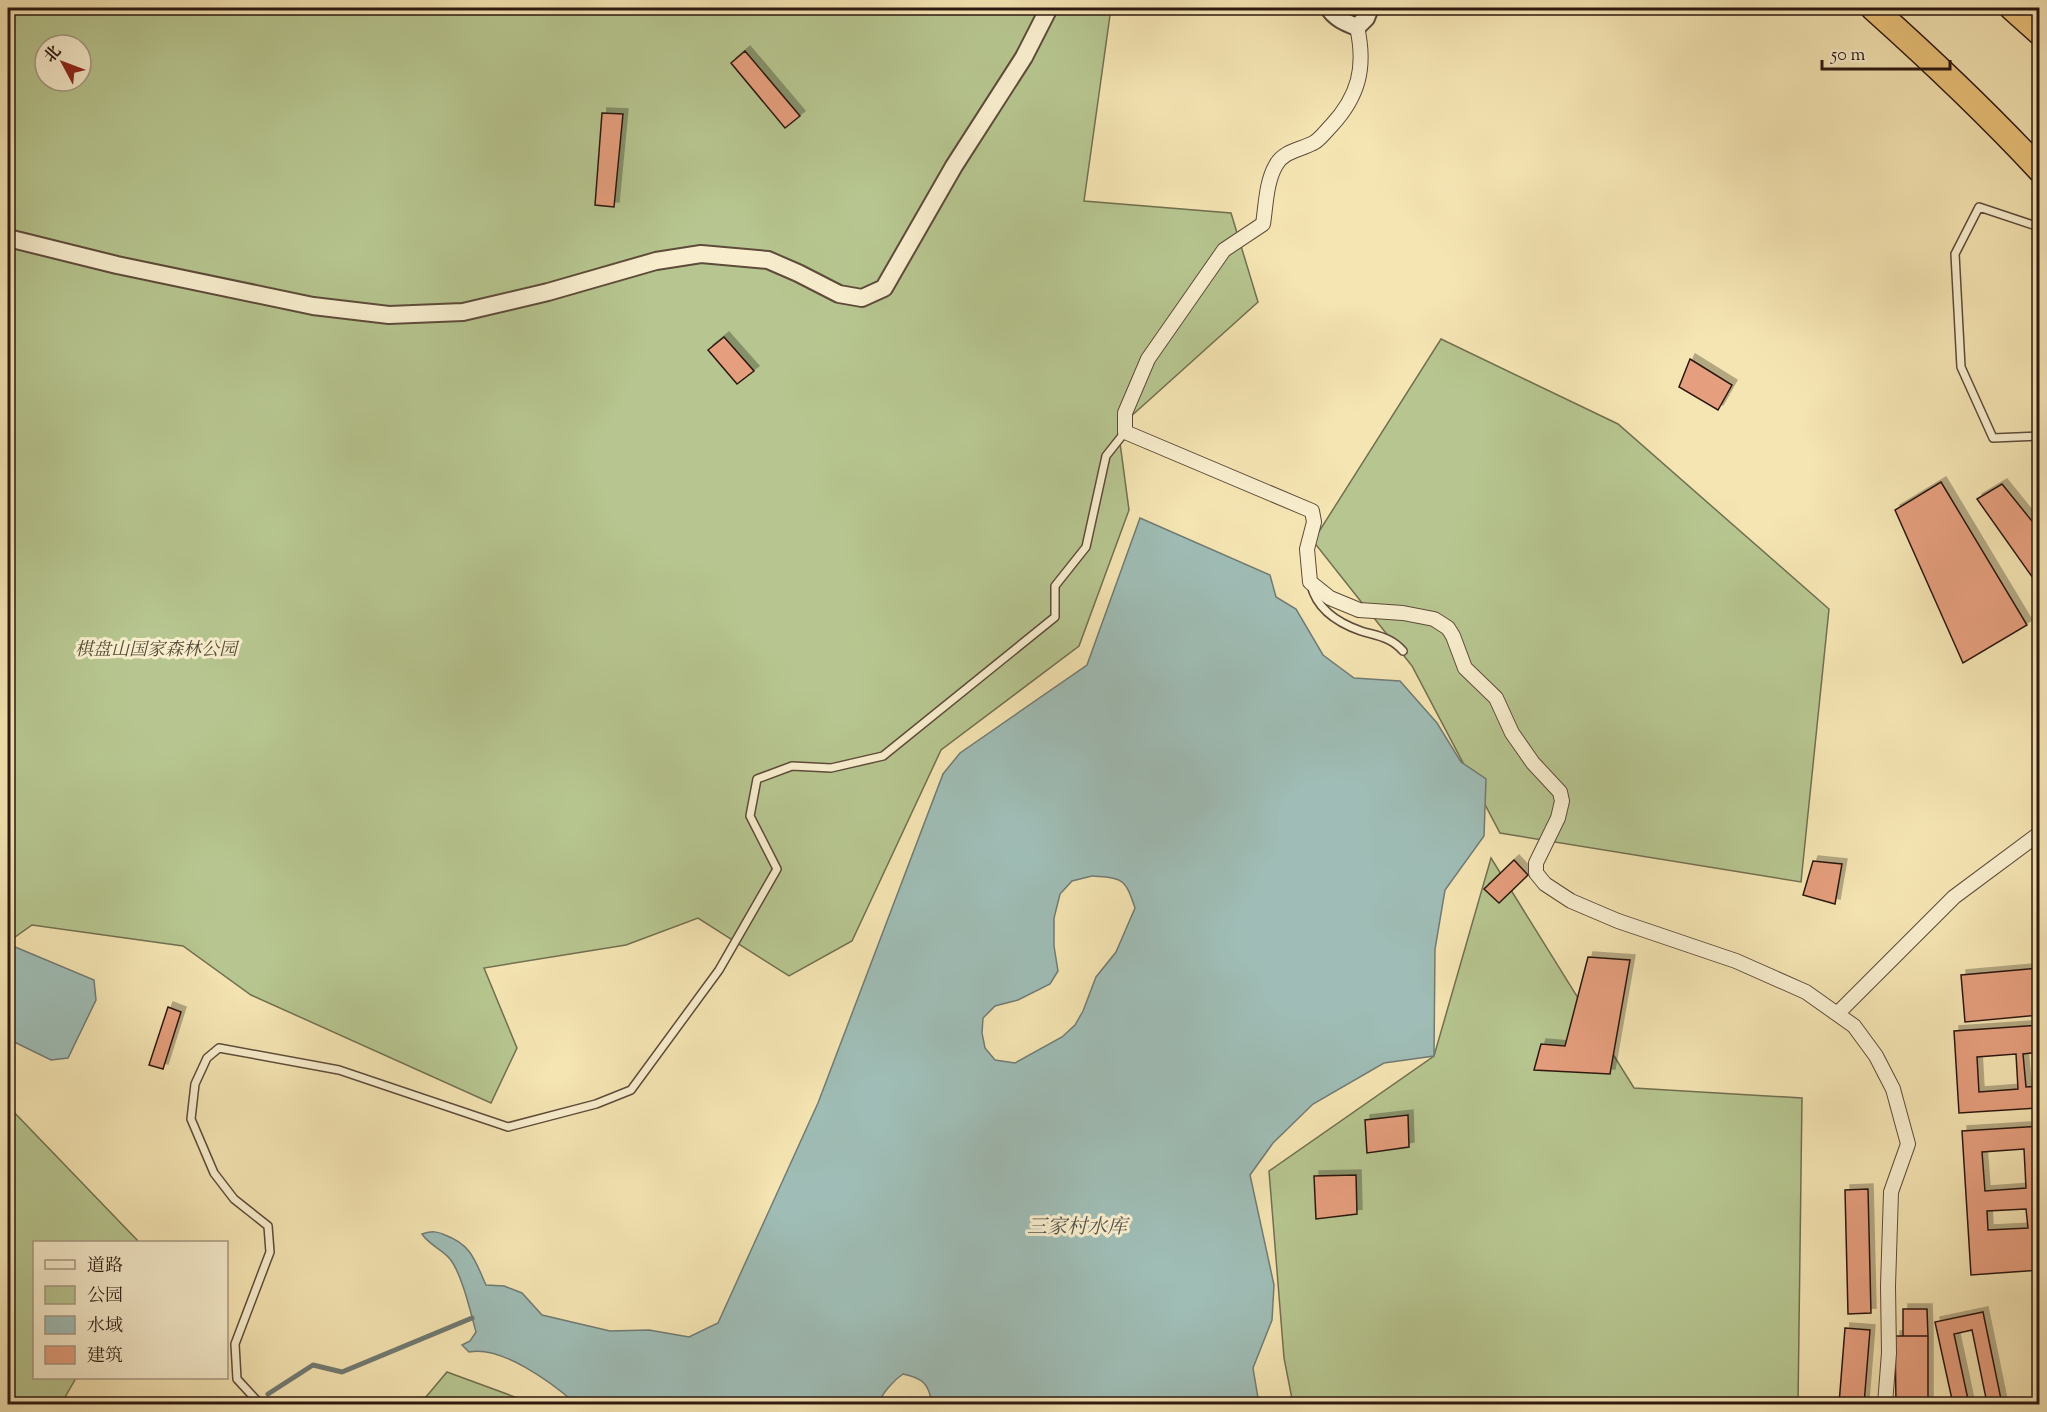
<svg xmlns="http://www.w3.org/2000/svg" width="2047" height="1412" font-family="'Sorts Mill Goudy','Noto Serif SC',serif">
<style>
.green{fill:#b7c690;stroke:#726f50;stroke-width:1.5;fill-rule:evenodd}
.water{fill:#9fbdb6;stroke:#717b74;stroke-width:1.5;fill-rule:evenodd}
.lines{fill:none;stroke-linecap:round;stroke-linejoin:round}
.stream{stroke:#717b74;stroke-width:5}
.building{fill:#e69f7e;stroke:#2c1811;stroke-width:1.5;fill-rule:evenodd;filter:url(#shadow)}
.service-casing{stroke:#5e4b3a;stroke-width:10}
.minor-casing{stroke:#5e4b3a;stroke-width:16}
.tertiary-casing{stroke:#5e4b3a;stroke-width:20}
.motorway-casing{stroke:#2c1811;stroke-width:27}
.service{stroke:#f8eece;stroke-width:7}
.minor{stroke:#f8eece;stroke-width:14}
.tertiary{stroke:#f8eece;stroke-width:16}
.motorway{stroke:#eac27a;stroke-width:24}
.labels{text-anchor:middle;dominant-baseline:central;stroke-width:6;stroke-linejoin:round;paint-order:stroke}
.park-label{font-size:18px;font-style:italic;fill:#564c37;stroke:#f8eece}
.water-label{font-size:20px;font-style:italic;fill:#54524b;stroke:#f8eece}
</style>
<defs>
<filter id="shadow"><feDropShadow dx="5" dy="-5" stdDeviation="0" flood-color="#0004"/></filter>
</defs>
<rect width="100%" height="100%" fill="#f5e5b3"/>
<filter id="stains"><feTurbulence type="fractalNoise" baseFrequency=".00333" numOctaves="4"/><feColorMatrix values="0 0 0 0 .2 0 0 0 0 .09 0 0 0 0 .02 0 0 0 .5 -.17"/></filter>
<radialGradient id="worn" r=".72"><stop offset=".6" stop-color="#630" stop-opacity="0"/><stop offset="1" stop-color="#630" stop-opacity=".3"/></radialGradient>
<!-- green -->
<path class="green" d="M8,8H1111L1084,201L1231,213L1258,302L1118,428L1129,510L1079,646L941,750L852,941L789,976L698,918L626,945L484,968L517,1048L491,1103L251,995L183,946L32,925L8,942ZM45,45H81V81H45Z
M1441,339L1618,424L1829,609L1801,882L1500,833L1412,666L1313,541Z
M1491,858L1634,1088L1802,1098L1798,1404H1293L1284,1358L1269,1171L1434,1056Z
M8,1106L139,1242H34V1378H76L61,1404H8Z
M447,1372L534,1404H420Z"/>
<!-- water -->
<path class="water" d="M1140,518L1270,575L1276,597L1296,609L1323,655L1354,678L1400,681L1437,723L1461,762L1486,779L1484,836L1445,890L1435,949L1434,1056L1384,1063L1313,1104L1273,1143L1250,1175L1274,1285L1272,1320L1253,1368L1259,1404H932C929,1384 923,1378 903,1374C894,1380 881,1394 879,1404H599L593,1398L585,1403H575C552,1383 501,1345 469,1352L462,1345L470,1341L476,1332C471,1314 462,1274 450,1259C442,1249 429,1245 422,1234C432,1231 436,1231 445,1235C472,1245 475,1261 486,1285L504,1286L522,1293L542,1315L610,1331L649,1330L689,1337L718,1323L818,1103L943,774L960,753L1087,665ZM1092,876C1123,878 1125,878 1135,908L1116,952L1096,977L1083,1011L1075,1025L1062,1037L1015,1063L995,1060L985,1048L982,1033L983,1018L995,1006L1018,1000L1050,984L1058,971L1054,946V918L1060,894L1072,881Z
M8,944L94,980L96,1000L68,1058L51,1060L8,1039Z"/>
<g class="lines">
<!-- stream -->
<path class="stream" d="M268,1394L313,1365L342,1372L472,1318"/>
</g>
<!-- building -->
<path class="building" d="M745,51L800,116L785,128L731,63Z
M602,113L623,114L614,207L595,205Z
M724,337L754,371L737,384L708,350Z
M1690,359L1732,385L1718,410L1679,387Z
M1941,482L2027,625L1963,663L1895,510Z
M2002,484L2040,531V588L1977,499Z
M1514,860L1528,875L1499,903L1484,889Z
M1813,861L1842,864L1835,904L1803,895Z
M1588,957L1630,960L1610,1074L1534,1070L1541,1044L1565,1046Z
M2040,968V1015L1965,1022L1961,975Z
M168,1007L181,1012L163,1069L149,1065Z
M2040,1025V1052L2023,1054L2026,1087L2040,1086V1108L1959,1113L1954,1031ZM2016,1054L2018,1089L1979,1092L1977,1057Z
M1408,1115L1409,1147L1367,1153L1365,1120Z
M2040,1126V1270L1971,1275L1962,1131ZM2024,1149L2026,1188L1985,1191L1982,1152ZM2026,1209L2028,1228L1988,1230L1987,1211Z
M1356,1175L1357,1214L1316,1219L1314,1176Z
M1868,1189L1871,1313L1848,1314L1845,1190Z
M1903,1309H1927L1928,1336H1903Z
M1983,1312L2002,1404H1980L1987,1403L1972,1330L1954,1334L1969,1404H1953L1935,1322Z
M1845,1328L1870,1330L1864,1404H1839Z
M1895,1336H1928V1404H1896Z"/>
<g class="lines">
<!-- service casing -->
<g class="service-casing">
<path id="service" d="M2039,227L1979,207L1955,254L1961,367L1993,438L2040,436
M1311,585C1317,610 1338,623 1361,631C1377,636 1391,637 1403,651
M260,1404L237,1379L235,1344L270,1252L268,1226L234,1199L214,1173L191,1119L195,1084L207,1058L219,1048L339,1070L508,1127L596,1104L631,1090L719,970L777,869L750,816L757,779L792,766L831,768L883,756L1055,617V586L1086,547L1106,456L1125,432"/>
</g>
<!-- minor casing -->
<g class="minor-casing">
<path id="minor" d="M1357,27C1366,67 1359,96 1331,126C1326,131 1321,138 1315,142C1302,150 1284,150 1276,165C1266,182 1266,205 1263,224L1224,250L1148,359L1125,413V432L1312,511L1314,522L1307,549L1310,582L1330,598L1359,610L1403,613L1434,619L1448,628L1453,636L1465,668L1496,698L1512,733L1533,763L1560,792L1562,801L1558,818L1536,863V873L1545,884L1571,901L1618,921L1736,961L1806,992L1854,1026L1876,1056L1893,1089L1908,1144L1891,1192L1888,1286L1889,1353L1885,1404
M1837,1014L1954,897L2040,833"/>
</g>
<!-- tertiary casing -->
<g class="tertiary-casing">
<path id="tertiary" d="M1329,8C1334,18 1347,23 1357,27L1366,18L1370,8
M8,238L117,265L313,306L389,315L463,312L548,292L656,261L701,254L768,260L798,273L839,294L862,298L884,288L954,166L1024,57L1049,8"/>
</g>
<!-- motorway casing -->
<g class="motorway-casing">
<path id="motorway" d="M1873,8C1931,60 1987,113 2040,170
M2012,8L2040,33"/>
</g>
<!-- service -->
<use href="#service" class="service"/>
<!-- minor -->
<use href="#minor" class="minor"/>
<!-- tertiary -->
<use href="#tertiary" class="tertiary"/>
<!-- motorway -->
<use href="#motorway" class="motorway"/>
</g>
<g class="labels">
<!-- park labels -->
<g class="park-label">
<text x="156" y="651">棋盘山国家森林公园</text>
</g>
<!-- water labels -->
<g class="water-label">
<text x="1077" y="1228">三家村水库</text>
</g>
</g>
<!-- margin -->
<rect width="2047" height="1412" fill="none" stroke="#f5e5b3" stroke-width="30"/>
<rect x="9" y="9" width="2029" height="1394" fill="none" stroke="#2c1811" stroke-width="3"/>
<rect x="15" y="15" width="2017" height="1382" fill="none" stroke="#2c1811" stroke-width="1.5"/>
<!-- legend -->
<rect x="33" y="1241" width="195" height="138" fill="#f8eece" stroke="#a69882" stroke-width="1.5"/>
<rect x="45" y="1260" width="30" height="9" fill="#f8eece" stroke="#a69882" stroke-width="1.5"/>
<text x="87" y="1271" font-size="18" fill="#2c1811">道路</text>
<rect x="45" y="1286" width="30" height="18" fill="#b7c690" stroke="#a69882" stroke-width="1.5"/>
<text x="87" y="1301" font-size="18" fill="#2c1811">公园</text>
<rect x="45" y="1316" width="30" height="18" fill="#9fbdb6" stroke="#a69882" stroke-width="1.5"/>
<text x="87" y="1331" font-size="18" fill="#2c1811">水域</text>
<rect x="45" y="1346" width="30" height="18" fill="#e69f7e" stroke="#a69882" stroke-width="1.5"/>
<text x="87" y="1361" font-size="18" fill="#2c1811">建筑</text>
<!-- north arrow -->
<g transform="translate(63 63) rotate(311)"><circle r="28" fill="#f8eece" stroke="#a69882" stroke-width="1.5"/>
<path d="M0-4.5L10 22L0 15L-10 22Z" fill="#8f2418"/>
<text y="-9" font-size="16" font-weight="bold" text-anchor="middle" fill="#2c1811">北</text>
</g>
<!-- scale -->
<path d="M1822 60v9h128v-9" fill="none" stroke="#2c1811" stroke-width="3"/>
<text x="1831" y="60" font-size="18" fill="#2c1811" stroke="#f8eece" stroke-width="4.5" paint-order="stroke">50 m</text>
<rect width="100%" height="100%" filter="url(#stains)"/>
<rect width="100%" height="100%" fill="url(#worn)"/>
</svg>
